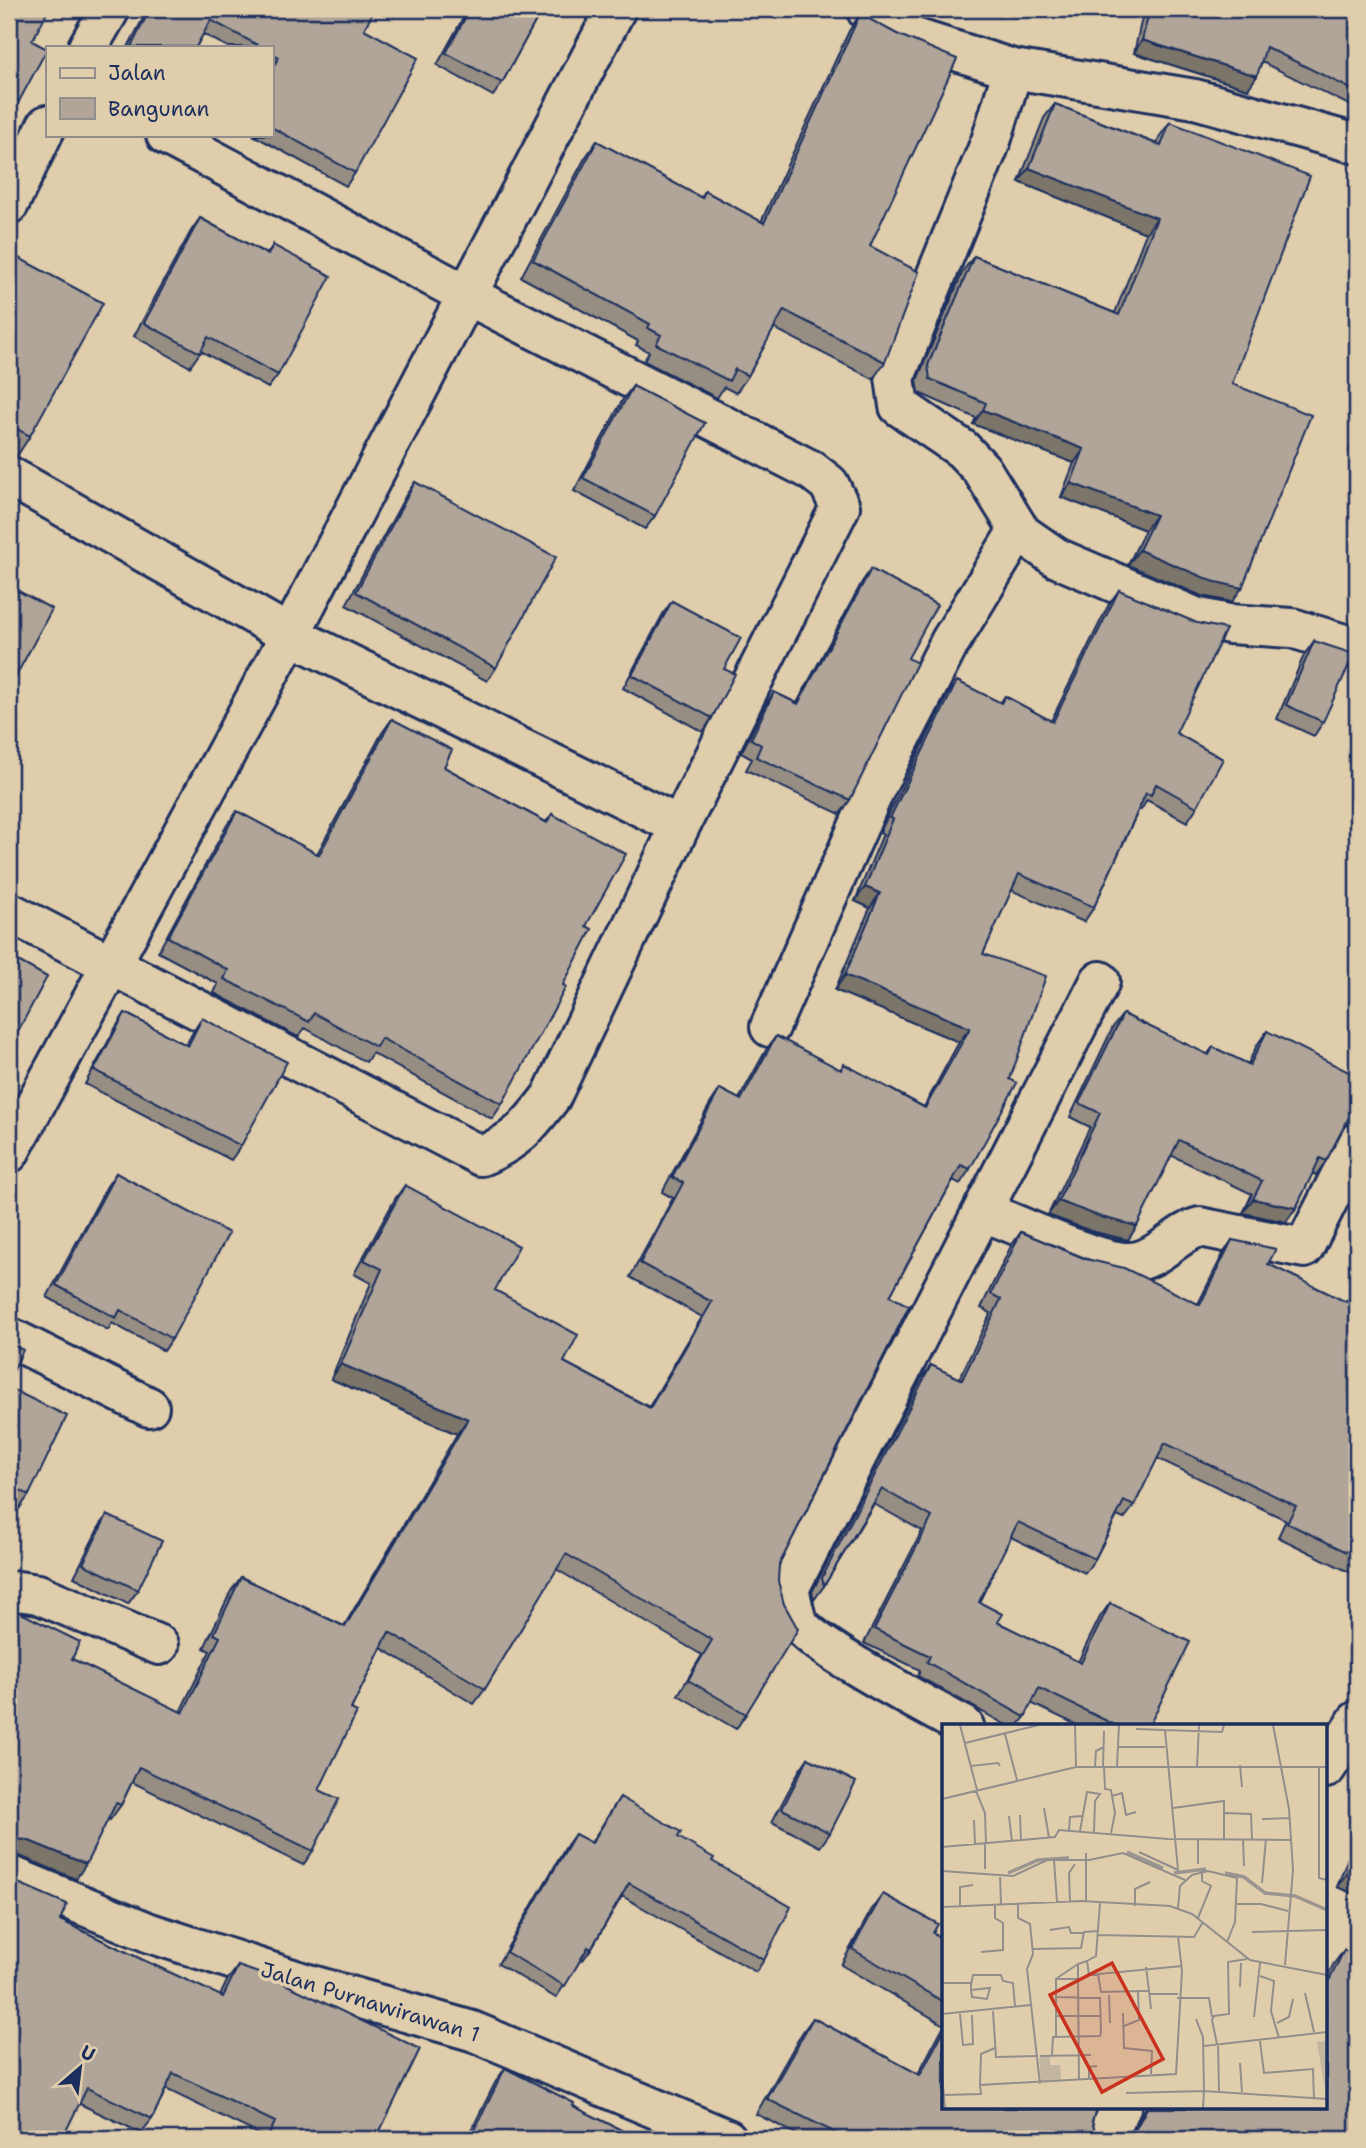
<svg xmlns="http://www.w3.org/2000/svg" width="1366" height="2148" font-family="'Shantell Sans',sans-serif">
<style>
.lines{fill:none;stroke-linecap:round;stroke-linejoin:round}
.minor-casing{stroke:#1b2f5e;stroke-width:44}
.minor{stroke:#e0cdab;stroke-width:38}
.wall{fill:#978e83;stroke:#1b2f5e;stroke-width:2}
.shaded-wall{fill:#7b746a;stroke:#1b2f5e;stroke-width:2}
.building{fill:#b0a598;stroke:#1b2f5e;stroke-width:2}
.labels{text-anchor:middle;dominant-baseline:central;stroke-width:7;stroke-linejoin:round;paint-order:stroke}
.street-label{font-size:21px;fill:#1b2f5e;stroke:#e0cdab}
.inset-river{fill:none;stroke:#9a9590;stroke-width:3.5}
.inset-road{fill:none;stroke:#918e8c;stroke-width:2}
.view{fill:#c8321e;fill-opacity:0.15;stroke:#c8321e;stroke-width:3.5}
.inset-edge{fill:none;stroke:#1b2f5e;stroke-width:3.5}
</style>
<rect width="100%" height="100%" fill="#e0cdab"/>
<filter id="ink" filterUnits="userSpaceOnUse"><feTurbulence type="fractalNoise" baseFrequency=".0143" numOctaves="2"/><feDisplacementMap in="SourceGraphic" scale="14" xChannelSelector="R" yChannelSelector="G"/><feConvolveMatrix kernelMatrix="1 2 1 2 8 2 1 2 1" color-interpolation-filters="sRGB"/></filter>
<g filter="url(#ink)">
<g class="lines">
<!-- minor casing -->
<g class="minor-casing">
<path id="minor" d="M866,9L872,18L896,32L1013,69L1195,99L1357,144
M88,47L110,9
M1013,69L991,141L895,377L899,406L962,449L982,470L1021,533L1057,558L1195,617L1229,624L1292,628L1357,648
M9,204L47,125
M9,476L290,635L680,826
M9,912L481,1156C517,1141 528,1127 551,1097L680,826L840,507L829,484L811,470L467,295L166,135
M770,1027L875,789L950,642L1019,529
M9,1153L290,635L616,9
M983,1212C1018,1223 1106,1269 1138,1261C1162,1256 1178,1232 1200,1227L1304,1248L1357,1143
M9,1337L149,1407
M9,1595L18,1591L38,1594L159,1645
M964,1726C935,1710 807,1644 797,1620C793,1611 792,1598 789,1589L1100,981
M1326,1768L1357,1721
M9,1875L150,1933L308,1984L472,2031L727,2139
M1103,2139L1121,2108"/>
</g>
<!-- minor -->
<use href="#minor" class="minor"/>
</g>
<!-- wall -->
<path class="wall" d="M148,9H375L364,29L355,173L346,186L253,135H271V47H228L203,34L196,47H128Z
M468,9H542L502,83L493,96L437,65Z
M1144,9H1357V109L1262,62L1248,89L1134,53Z
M860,14L870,246L885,362L873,379L774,328L748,376L736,393L724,387L717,398L644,361L649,352L636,345L638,341L521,277L585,158L597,141L701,198L705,191L761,222L849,31Z
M1055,104L1157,144L1160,136L1170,122L1232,384V602L1202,596L1128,565L1145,530L1061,497L1074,463L973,424L976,418L919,393L917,380L963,271L974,256L1115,313L1146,233L1019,182L1044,118Z
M200,218L267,254L273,245L278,375L268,388L201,351L190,367L134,336L191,231Z
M17,257L30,436L17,456L9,451V269Z
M633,386L655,516L645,529L574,491L623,399Z
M1357,437V456L1349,451Z
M415,482L496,668L487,681L346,605L406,495Z
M871,569L908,658L850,800L840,814L746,770L752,759L741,753L765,706L774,692L797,703L862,582Z
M1119,590L1176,733L1197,807L1187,822L1147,800L1141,810L1139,809L1094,907L1084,922L1011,890L983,954L970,1169L960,1184L953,1180L890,1296L779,1565L746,1714L736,1729L678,1695L702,1655L556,1569L485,1689L474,1704L381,1648L351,1709L319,1790L313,1851L303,1865L132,1782L121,1805L110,1820L108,1819L76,1879L17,1855L9,1854V1615L13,1609L72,1659L180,1712L210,1651L204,1648L231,1591L241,1577L344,1626L457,1434L331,1379L371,1283L354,1274L395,1199L405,1185L495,1290L564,1362L649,1407L702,1317L630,1277L673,1198L662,1192L710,1104L720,1089L739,1099L766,1050L776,1036L840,1070L844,1064L924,1107L959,1042L835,990L870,908L855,901L883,834L880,832L947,696L957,681L1000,703L1005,696L1051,721L1109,604Z
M672,601L724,669L712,718L703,732L623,688L663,614Z
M1314,641L1323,722L1314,736L1277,719L1304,655Z
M392,719L444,767L546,822L552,814L586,926L563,985L502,1104L492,1119L372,1053L366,1062L305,1028L298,1037L214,993L218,984L158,952L227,825L237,811L317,854L382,733Z
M125,1013L186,1045L193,1032L202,1018L241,1146L231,1160L85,1084L116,1027Z
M1123,1014L1207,1055L1213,1047L1248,1064L1257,1045L1267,1031L1356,1121L1346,1124L1344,1127L1326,1161L1316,1175L1312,1173L1296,1208L1286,1222L1243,1213L1252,1194L1171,1155L1128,1240L1091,1231L1048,1215L1090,1127L1070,1117L1113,1027Z
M116,1173L172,1339L164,1351L112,1323L108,1330L47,1297L107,1186Z
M1021,1232L1198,1304L1223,1254L1232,1240L1268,1264L1346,1302L1357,1287V1576L1278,1537L1286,1520L1157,1458L1134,1506L1124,1519L1117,1516L1095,1559L1085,1573L1011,1537L979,1602L997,1622L1078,1662L1100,1617L1110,1603L1149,1726H1079L1031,1703L1025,1717L1018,1726H1008L918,1676L920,1670L864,1643L922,1531L874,1504L824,1586L814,1600L812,1592L921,1379L931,1365L959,1379L991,1313L981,1308L1011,1246Z
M9,1388L29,1495L19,1509L9,1504Z
M107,1515L138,1590L128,1604L74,1577L98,1529Z
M808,1758L830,1833L820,1847L772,1822L799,1771Z
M620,1797L712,1861L764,1960L756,1972L622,1896L591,1949L583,1960L581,1959L556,1998L498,1964L567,1845L575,1834L591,1843Z
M1357,1834V1895L1337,1887Z
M883,1894L933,1933L944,1939V2108L1095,2112L1092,2122L1096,2135L1100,2139H806L756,2114L802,2033L813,2018L918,2074L944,2025L841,1965L872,1909Z
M60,1920L143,1960L220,1996L227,1981L238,1966L376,2139H264L265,2137L166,2089L152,2119L141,2133L80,2104Z
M1344,1950L1357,2139H1128L1145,2108H1326V1980L1333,1965Z
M505,2068L573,2106L639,2139H467L495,2083Z"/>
<!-- shaded-wall -->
<path class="shaded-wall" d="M1142,40L1257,76L1248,89L1134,53Z
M1029,168L1157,218L1146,233L1019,182Z
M983,410L1084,449L1074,463L973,424Z
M1071,483L1156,515L1145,530L1061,497Z
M1139,550L1242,588L1232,602L1202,596L1128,565Z
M865,887L880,893L870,908L855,901Z
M845,975L970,1028L959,1042L835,990Z
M1357,1110V1121L1346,1124L1338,1133L1348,1119Z
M1253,1199L1296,1208L1286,1222L1243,1213Z
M1058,1201L1137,1226L1128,1240L1091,1231L1048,1215Z
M341,1364L468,1419L457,1434L331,1379Z
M16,1839L27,1840L86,1864L76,1879L17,1855L9,1854V1842Z
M1346,1874L1357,1878V1895L1337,1887Z"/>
<!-- building -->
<path class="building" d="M9,9H49L32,41L47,49L9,120Z
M150,9H375L364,29L418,58L355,173L271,127V71L279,57L271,53V47H261L211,20L196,47H131Z
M470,9H542L502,83L446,53Z
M1150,9H1357V92L1266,47L1257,76L1142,40Z
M860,14L897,34L957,59L870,246L919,272L885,362L784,310L748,376L735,369L729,381L656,344L661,335L648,328L650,324L533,260L597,141L702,198L705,191L764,223Z
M1055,104L1161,146L1170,122L1310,176L1232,384L1311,415L1242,588L1212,581L1139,550L1156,515L1071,483L1084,449L983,410L986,403L930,379L928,365L974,256L1119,315L1157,218L1029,168Z
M200,218L268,255L273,245L331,276L278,375L208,337L200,353L144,323Z
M17,257L103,303L30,436L9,425V273Z
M633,386L705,423L655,516L583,478Z
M415,482L556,557L496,668L356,592Z
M871,569L937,605L908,658L917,663L850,800L756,757L761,745L751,739L774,692L798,704Z
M9,586L52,609L9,689Z
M1119,590L1197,623L1226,629L1176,733L1223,759L1197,807L1156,784L1151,795L1146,793L1094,907L1019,874L983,954L1046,976L1010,1079L1017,1083L970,1169L961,1165L890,1296L909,1306L779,1565L778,1581L784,1604L798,1629L746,1714L688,1680L712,1640L566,1554L485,1689L389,1632L351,1709L357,1712L319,1790L339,1799L313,1851L139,1767L121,1805L116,1803L86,1864L27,1840L16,1839L9,1842V1618L13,1609L80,1642L72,1659L183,1713L220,1637L214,1634L241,1577L345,1627L468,1419L341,1364L382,1269L364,1260L405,1185L519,1246L495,1290L578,1335L564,1362L650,1408L712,1302L640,1263L683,1183L672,1177L720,1089L741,1100L776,1036L841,1070L844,1064L925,1108L970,1028L845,975L880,893L865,887L893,819L890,818L957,681L1001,703L1005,696L1053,722Z
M672,601L741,638L724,669L735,674L712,718L632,675Z
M1314,641L1354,654L1323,722L1286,705Z
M392,719L452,750L444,767L547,823L552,814L626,854L586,926L592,929L563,985L566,987L502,1104L381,1038L376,1047L314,1013L309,1022L224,979L228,970L168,937L237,811L319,855Z
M9,956L47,977L9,1048Z
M125,1013L188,1046L202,1018L287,1062L241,1146L94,1070Z
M1123,1014L1209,1055L1213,1047L1250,1065L1267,1031L1357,1076V1110L1348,1119L1326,1161L1320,1158L1296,1208L1253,1199L1262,1181L1179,1140L1137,1226L1101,1217L1058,1201L1100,1113L1079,1103Z
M116,1173L229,1233L172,1339L120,1310L116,1318L56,1285Z
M1021,1232L1086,1259L1124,1268L1200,1305L1232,1240L1276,1249L1268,1264L1346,1302L1357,1287V1557L1287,1523L1296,1506L1165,1443L1134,1506L1124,1501L1095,1559L1018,1522L979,1602L1002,1614L997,1622L1081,1663L1110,1603L1190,1642L1149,1726H1117L1039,1688L1025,1717L927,1662L930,1656L874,1629L932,1517L882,1489L824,1586L822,1578L931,1365L962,1380L1001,1299L991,1294Z
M9,1343L23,1350L9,1380Z
M9,1388L67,1416L29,1495L9,1485Z
M107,1515L162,1541L138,1590L83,1564Z
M808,1758L856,1782L830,1833L782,1809Z
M620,1797L681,1832L678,1837L714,1858L712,1861L791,1907L764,1960L629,1883L591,1949L588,1947L565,1986L506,1952L575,1834L592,1843Z
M1357,1845V1878L1346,1874Z
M9,1879L67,1904L60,1920L143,1960L223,1997L238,1966L273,1978L420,2049L376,2139H267L275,2122L173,2073L152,2119L87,2088L62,2139H9Z
M883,1894L938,1924L933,1933L944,1939V2002L852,1949Z
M1344,1950L1357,1956V2139H1128L1133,2134L1147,2108H1326V1987Z
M813,2018L920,2075L944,2030V2108H1098L1095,2112L1092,2122L1096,2135L1100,2139H848L767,2099Z
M505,2068L574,2103L573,2106L639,2139H470Z"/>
</g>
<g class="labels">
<!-- street labels -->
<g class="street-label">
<text transform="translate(370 2002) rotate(17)">Jalan Purnawirawan 1</text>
</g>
</g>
<!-- overview -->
<g transform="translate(942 1724)">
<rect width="385" height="385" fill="#e0cdab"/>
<path d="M385,317V360H382L375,318ZM97,333H108V341H118L119,355L99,358Z" fill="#c3b6a0"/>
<path class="inset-river" d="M185,128L221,144M66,149L96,136L127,134M232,149L264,145M283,149L302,153L323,169L353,172L385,186"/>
<path class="inset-road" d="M18,1L35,66M133,1L134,42M331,1L347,85L351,146L343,241M194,5L223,6M63,10L75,56M23,19L97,1M176,23H223M298,41L300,63M29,42L56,39L58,42M153,42L154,27L162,23M161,42L162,7M162,42L163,65L169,66L173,89L169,109M175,42L177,1M377,42V154L385,156M255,43L257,1M34,67L43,89L44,120M170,72L180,69L184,91L194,88M0,75L134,43H385M102,84L107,114M231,84L282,77V115M283,89L309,90L310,115M78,91L79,117M67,92L70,118M320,95L348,94M32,96L33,121M127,107L128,93L140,92M138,107L145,68L158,70L153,77L152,108M256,115V140M301,115L302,142M43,120V145M0,123L113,113L117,106L226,115L349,116M197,128L236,146L223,6L280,8L282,1M112,136L115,178M0,147L71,152L105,136H147L181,129L243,156M58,151L59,180M320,159L324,115M128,178L127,149L133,140M144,178V129M158,179L154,232L145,237L147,251L240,242M76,180V194L88,200L91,230L85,245L98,360M295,180H319L346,187M18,182V163L31,161M193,182V165L208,158M0,183L139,177L228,182L250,190L308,236L385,251M236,184L238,162L250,151L266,147L295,154L293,198L285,218M256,194L269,162L260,157V147M108,206L127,203L129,209H141M310,208L385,206M155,211L252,213L261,198M91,225L139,224L142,208L156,207M39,228L61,226V199L53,194V181M204,243L207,267M156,250L159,268L196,267L197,296L182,302M318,252L332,257L329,287L337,314M115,254L136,240M136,255L137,357M0,259H29M298,263L299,239M29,266L48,264L45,275L30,273L29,266V261L31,251H59L61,257L71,259L73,282M196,267H207L209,285M363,269L372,308M208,270H236M167,271L168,299M235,274H267L270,293M51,287L54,333L96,332M181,289L182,324L210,327L209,350M0,290L88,281M18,290L21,321L31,320L30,291M114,292H159M312,293L318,239M335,299L347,293L351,275M114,312V255H136V240L145,237M318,317L322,349L371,345L372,376M275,320L270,296L272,292L287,290L286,238L305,235M276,320L277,367M262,322L385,308M110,331L111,313L158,312L159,308L158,274L113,273M98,332L149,331M298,339L300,368M0,349L3,384M147,356V343L155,342M38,361L39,330L53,324M184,369L262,367L261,313L254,295M2,371L39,370L38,361L234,350L240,247L236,212M261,384L262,367L385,375"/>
<path class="view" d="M170,239L221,335L160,368L108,271Z"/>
<rect width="385" height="385" class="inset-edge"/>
</g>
<!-- margin -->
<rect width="1366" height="2148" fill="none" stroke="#e0cdab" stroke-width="35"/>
<rect x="18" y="18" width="1331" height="2113" fill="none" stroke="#1b2f5e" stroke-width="2.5" filter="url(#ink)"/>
<!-- legend -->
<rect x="46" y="46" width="228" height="91" fill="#e0cdab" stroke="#918e8c" stroke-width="2"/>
<rect x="60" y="68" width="35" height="10" fill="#e0cdab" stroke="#918e8c" stroke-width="2"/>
<text x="108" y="80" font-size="21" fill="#1b2f5e">Jalan</text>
<rect x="60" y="98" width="35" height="21" fill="#b0a598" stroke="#918e8c" stroke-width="2"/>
<text x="108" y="116" font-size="21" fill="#1b2f5e">Bangunan</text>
<!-- north arrow -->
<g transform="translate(80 2068) rotate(28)" stroke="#e0cdab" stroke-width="5" paint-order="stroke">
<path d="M0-5L12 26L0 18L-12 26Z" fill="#1b2f5e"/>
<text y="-10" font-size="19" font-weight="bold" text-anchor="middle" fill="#1b2f5e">U</text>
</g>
</svg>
